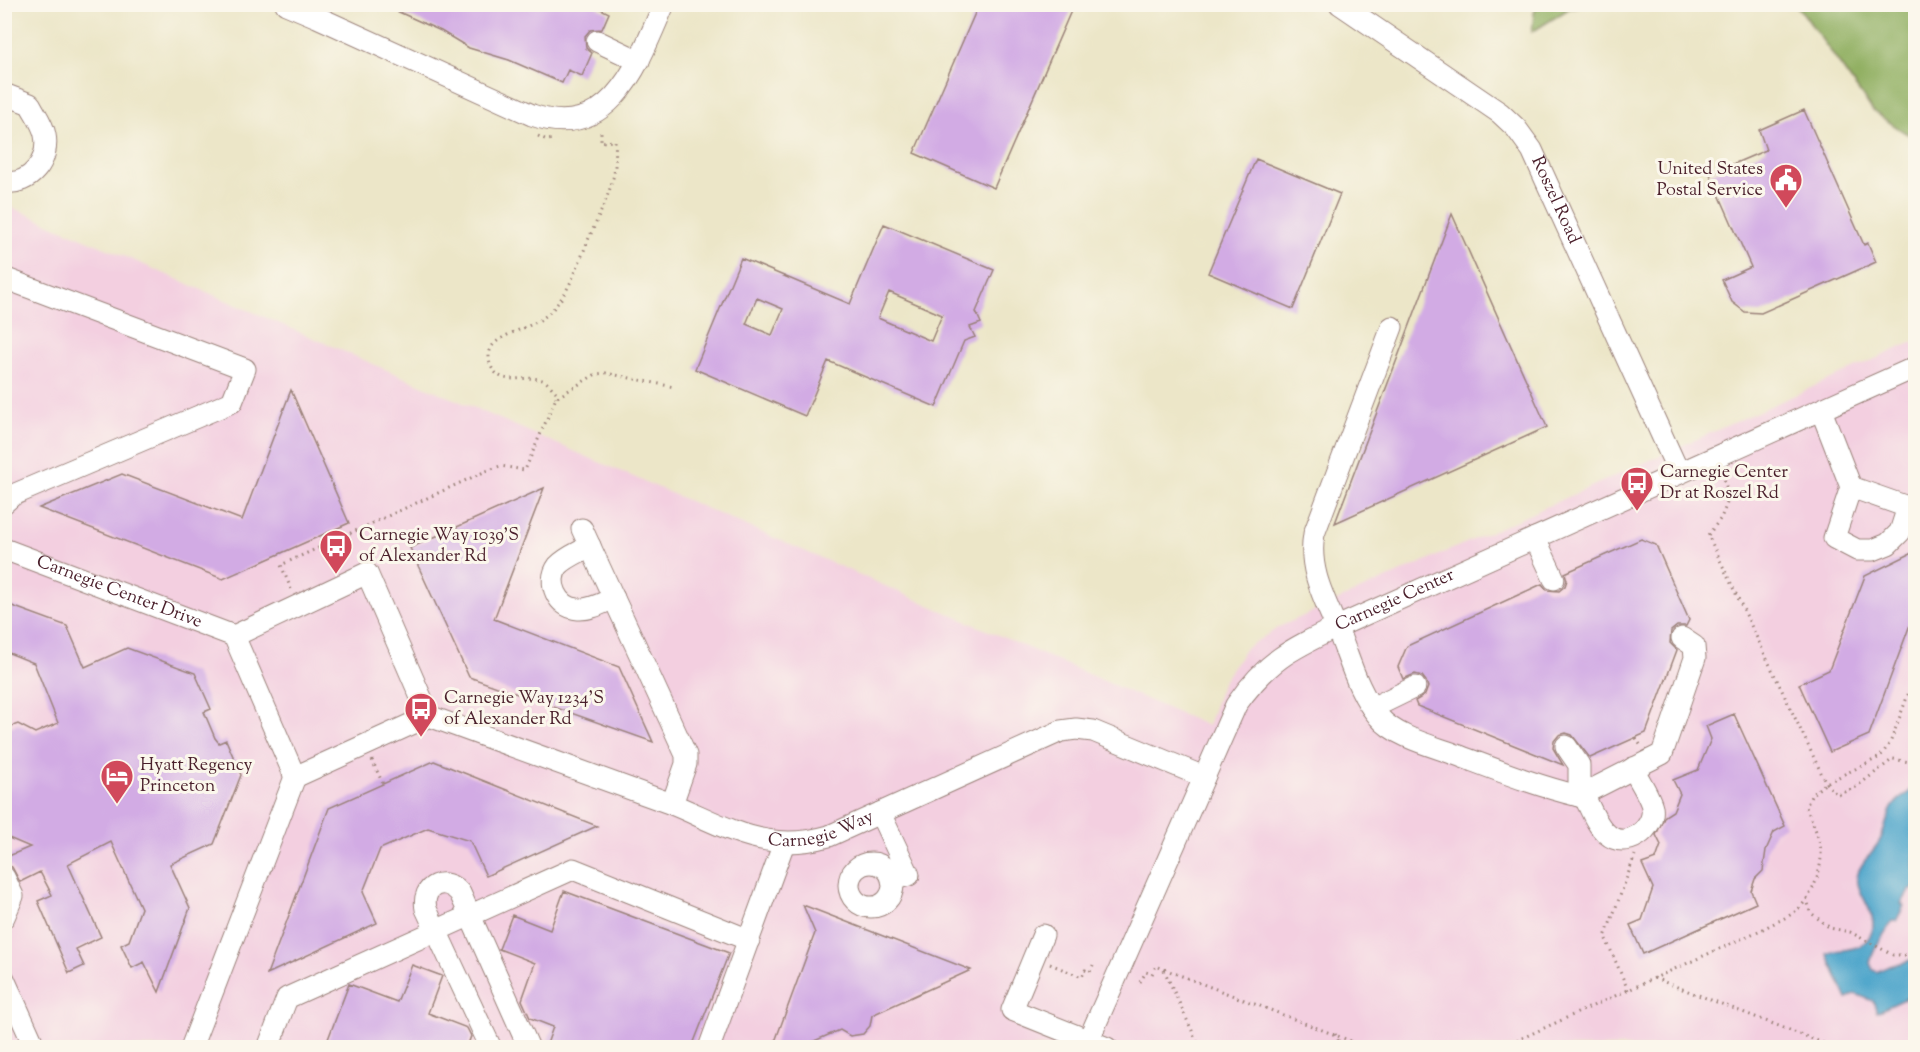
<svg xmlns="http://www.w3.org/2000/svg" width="1920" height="1052" font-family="'Sorts Mill Goudy',serif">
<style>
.built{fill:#f3cfe0}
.forest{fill:#92b063;stroke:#6e6847;stroke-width:1.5}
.water{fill:#4ea5cb;stroke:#4c627b;stroke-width:1.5}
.building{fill:#d2abe4;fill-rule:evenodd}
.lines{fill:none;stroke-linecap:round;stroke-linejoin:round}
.minor-casing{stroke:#9b827a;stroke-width:23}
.path{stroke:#9b827a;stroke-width:3;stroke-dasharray:1.5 4.5;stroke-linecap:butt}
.minor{stroke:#fff;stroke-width:21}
.labels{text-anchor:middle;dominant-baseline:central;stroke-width:6;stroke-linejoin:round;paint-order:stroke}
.poi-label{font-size:18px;fill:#4a1f2b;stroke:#fbf7ec;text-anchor:start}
.street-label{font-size:18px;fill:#4a1f2b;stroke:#fbf7ec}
</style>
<rect width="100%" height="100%" fill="#fbf7ec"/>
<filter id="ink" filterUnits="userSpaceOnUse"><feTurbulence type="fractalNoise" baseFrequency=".0167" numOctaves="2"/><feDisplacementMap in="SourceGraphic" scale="12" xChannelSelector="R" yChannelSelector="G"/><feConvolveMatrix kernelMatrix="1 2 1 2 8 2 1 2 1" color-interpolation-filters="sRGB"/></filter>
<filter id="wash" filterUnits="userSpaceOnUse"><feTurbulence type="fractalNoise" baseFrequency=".008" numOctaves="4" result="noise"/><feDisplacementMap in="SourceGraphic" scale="24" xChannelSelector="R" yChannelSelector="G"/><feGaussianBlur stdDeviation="1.35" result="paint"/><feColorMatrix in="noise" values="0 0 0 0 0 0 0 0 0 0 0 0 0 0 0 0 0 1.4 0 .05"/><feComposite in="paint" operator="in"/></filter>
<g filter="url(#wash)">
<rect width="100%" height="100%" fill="#ece6c8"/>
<!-- built -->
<path class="built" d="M4,204L1208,726L1222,683L1246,648L1281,626L1915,341V1047H5Z"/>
<!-- forest -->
<path class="forest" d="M1537,5V4L1583,5L1570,8L1532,32L1534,13Z
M1794,5H1915V138L1904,132L1873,111L1803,13Z"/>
<!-- water -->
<path class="water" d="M1915,785V888L1909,891L1901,904L1904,906L1896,921H1892C1883,938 1875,943 1870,963L1873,970L1877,972C1891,963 1902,965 1915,958V994L1877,1012L1873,1001L1856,994L1847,999L1827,954C1838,948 1855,952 1865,942C1889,919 1852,895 1858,873C1861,862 1873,852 1879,842C1886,831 1886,814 1895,804C1901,796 1910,794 1915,785Z"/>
<g id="blocks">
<!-- building -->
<path class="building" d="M381,4H591L609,13L602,29L590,30L585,36L586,48L592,53L582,76L568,70L562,83L509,60L469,48L441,31Z
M979,4H1074L994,188L914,153Z
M1804,110L1864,245L1868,243L1876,262L1761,313L1745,312L1732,302L1722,280L1751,267L1710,174L1766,150L1759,130Z
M1256,159L1340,194L1293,309L1208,273Z
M1452,214L1547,427L1335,523Z
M884,224L994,270L976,312L981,323L970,327L975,337L964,341L936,407L828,361L805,416L695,369L741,258L850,304ZM889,292L942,315L931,341L878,318ZM757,298L783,309L772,335L746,324Z
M291,390L349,523L223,579L39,508L122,474L242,520Z
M544,488L494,619L619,667L653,742L469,677L410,548Z
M1641,539L1656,545L1689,620L1686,626H1677L1671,631L1670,643L1677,650L1646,733L1590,758L1572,735L1566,733L1559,735L1554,741L1553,748L1563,765L1417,706L1415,701L1425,695L1428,687L1426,681L1422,676L1415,674L1403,679L1398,667L1407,646L1542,584L1547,590L1559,591L1565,586L1567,580L1565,573Z
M1916,551V624L1911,622L1869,735L1830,752L1799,684L1829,670L1865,576Z
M4,603L67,626L85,667L127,648L195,673L211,709L204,712L215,738L219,743L226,740L241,775L214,844L170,864L190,908L159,992L144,962L132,968L121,945L129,941L141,908L111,842L68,864L101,937L76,949L84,966L69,973L38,901L52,895L40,872L20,882L12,867L4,864V858L30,847L4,836V729L18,724L35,733L58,723L34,663L4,651Z
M1734,714L1785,826L1774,832L1766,850L1763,871L1755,879L1751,891L1756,903L1643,954L1630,925L1642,920L1653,888L1642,864L1656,859L1661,845L1656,835L1665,816L1673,811L1680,794L1673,780L1698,770L1711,739L1706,726Z
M434,761L597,826L486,876L470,841L428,828L380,849L363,892L377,923L267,974L329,808Z
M564,891L729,953L692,1047H546L553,1027L530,1018L522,1000L535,963L499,949L512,915L550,930Z
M803,905L971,970L872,1015L870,1026L863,1034L850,1036L840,1030L800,1047H773L815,933Z
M412,965L442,976L428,1013L467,1028L471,1036L467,1047H325L349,984L397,1002Z"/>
</g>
</g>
<g filter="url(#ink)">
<use href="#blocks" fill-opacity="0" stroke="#9b827a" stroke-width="1.5"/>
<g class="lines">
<!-- minor casing -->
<g class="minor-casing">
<g id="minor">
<path d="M286,4L317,17L532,115C611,143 639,62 664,4"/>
<path id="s1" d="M1340,4L1500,113L1516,128L1532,150L1679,473"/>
<path d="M597,41L639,61"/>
<path d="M4,94L30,104C35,114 43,124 45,135C50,160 30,186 4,182"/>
<path d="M4,278L245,369L232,402L13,495L4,503"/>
<path d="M1392,327L1314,534C1308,568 1323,596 1336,626C1349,656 1357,692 1379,717C1395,737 1433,746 1457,755C1497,770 1537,786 1579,796L1662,754L1695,658L1694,646L1682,638"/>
<path d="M1821,410L1851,487L1834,538L1857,550H1873L1888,544L1900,532L1908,507"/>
<path d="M1851,487L1916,510"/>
<path d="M582,529L686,755V764L672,804"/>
<path d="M1535,538L1554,579"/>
<path d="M590,546C580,552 566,557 558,566C546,582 558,608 578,609C591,610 602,603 614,598"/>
<path id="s2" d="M4,549L234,636L295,777L429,716"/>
<path d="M234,636L367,573L429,716"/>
<path d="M1372,708L1415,687"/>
<path id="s3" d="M429,716C509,745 589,774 669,803C700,815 734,835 767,840C788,844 808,842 829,836L1061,731L1076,729L1093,731L1204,777"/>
<path d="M1566,746L1579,765V796"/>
<path d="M1583,794C1590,807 1596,825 1607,834C1626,851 1656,829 1652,807C1650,796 1638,779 1633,768"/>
<path d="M880,813L909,875L892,880"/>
<circle cx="871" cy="885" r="22"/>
<path d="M4,877L13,896L4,917"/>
<path d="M1043,935L1012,1010L1107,1048"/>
<path d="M4,979L35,1048"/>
<path d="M191,1048L295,777"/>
<path d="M268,1048L287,998L573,869L749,940"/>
<path d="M491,1048L426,909C421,885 445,875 460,893L529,1048"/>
<path d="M709,1048L784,843"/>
<path id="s4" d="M1085,1048L1236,705C1267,661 1289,650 1337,627L1916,367"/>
</g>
</g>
<!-- path -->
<path class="path" d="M538,136L547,140L554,139
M556,398V392C553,389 549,384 546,382C531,372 506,387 494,371C487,363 487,349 496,342C513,329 536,327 551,311C570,292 579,262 589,238C598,218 608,198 613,178C616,165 616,154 615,141L601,142V128
M1723,474L1729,498L1721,518L1708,535L1826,783L1837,795L1856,787L1893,759L1909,762L1916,761
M291,589L281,565L486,471L500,466L525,470L556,398L596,374L606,373L674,387
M1636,738L1641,746
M372,760L383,784
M1807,898L1810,912L1830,928L1850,932L1893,955H1905L1916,946
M1050,964L1082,977L1085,970L1090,972L1093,965
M1164,970L1200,1048
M1654,978L1836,1048
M1140,982L1146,972L1152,974L1156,966L1369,1048
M1628,990L1605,937L1635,855
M1335,1034L1342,1048
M1500,1048L1763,929C1773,923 1787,918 1796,911C1812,898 1822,871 1821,851C1819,836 1812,821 1806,807L1812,794L1826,783L1880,757L1890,743L1909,692L1916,684
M1913,1048L1916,1046"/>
<!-- minor -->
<use href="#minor" class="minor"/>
</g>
</g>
<!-- icons -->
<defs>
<g id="civic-pin" transform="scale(1.725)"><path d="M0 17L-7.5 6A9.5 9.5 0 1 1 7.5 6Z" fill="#d1495b" stroke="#fbf7ec"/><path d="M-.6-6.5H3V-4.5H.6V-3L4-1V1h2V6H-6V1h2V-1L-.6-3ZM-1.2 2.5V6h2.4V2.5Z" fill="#fff"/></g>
<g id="bus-pin" transform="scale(1.725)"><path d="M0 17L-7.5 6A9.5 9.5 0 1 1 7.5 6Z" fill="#d1495b" stroke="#fbf7ec"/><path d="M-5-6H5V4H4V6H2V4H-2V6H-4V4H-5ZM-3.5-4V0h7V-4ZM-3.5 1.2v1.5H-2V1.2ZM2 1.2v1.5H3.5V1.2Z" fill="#fff"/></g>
<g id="hotel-pin" transform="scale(1.725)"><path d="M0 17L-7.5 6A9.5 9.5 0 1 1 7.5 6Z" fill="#d1495b" stroke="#fbf7ec"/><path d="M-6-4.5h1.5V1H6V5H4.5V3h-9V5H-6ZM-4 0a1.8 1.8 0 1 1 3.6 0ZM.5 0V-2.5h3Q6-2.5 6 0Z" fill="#fff"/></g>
</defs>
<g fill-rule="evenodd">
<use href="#civic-pin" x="1786" y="180"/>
<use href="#bus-pin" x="1637" y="483"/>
<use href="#bus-pin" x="336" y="546"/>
<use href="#bus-pin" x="421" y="709"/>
<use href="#hotel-pin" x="117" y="776"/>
</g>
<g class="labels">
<!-- poi labels -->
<g class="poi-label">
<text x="1763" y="170" text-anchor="end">United States<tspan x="1763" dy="21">Postal Service</tspan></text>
<text x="1660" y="473">Carnegie Center<tspan x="1660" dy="21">Dr at Roszel Rd</tspan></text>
<text x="359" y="536">Carnegie Way 1039'S<tspan x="359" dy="21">of Alexander Rd</tspan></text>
<text x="444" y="699">Carnegie Way 1234'S<tspan x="444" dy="21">of Alexander Rd</tspan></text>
<text x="140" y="766">Hyatt Regency<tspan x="140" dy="21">Princeton</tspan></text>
</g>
<!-- street labels -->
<g class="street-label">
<text stroke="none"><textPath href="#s1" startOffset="298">Roszel Road</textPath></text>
<text stroke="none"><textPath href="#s2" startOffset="123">Carnegie Center Drive</textPath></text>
<text stroke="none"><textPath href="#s4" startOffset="568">Carnegie Center</textPath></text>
<text stroke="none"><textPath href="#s3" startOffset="416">Carnegie Way</textPath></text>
</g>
</g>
<!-- margin -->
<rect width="1920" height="1052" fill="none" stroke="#fbf7ec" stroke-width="24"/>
</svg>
